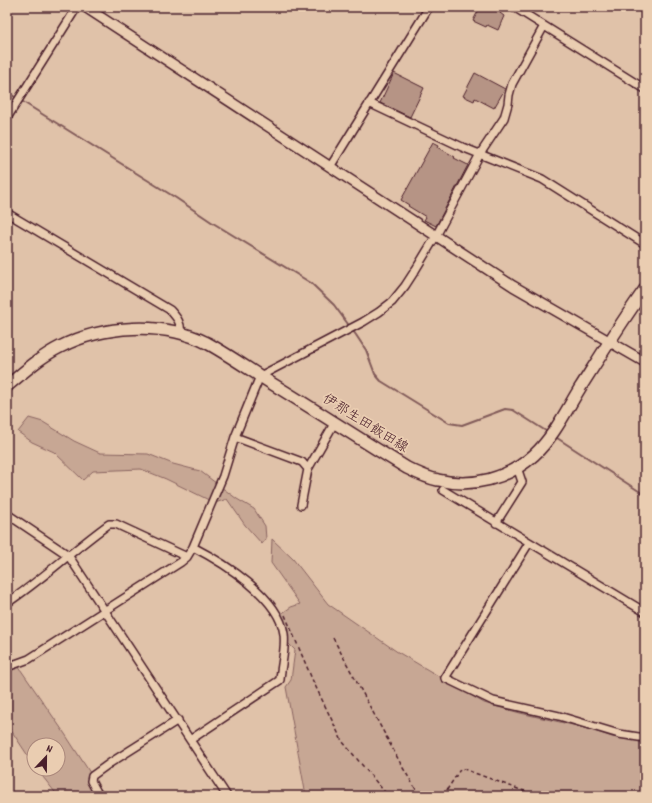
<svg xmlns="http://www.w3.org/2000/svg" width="652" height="803" font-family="Dekko,'Klee One',sans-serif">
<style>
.green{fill:#c7a794;stroke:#886360}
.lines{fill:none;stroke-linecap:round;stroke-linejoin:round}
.stream{stroke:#815a59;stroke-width:2}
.building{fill:#b69485;stroke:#4a1f2b}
.minor-casing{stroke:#4a1f2b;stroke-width:10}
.tertiary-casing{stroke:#4a1f2b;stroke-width:12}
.primary-casing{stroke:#4a1f2b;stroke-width:14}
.path{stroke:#4a1f2b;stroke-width:1.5;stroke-dasharray:4 3;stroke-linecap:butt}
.minor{stroke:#eacdb1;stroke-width:7}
.tertiary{stroke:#eacdb1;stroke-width:9}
.primary{stroke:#eacdb1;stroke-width:11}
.labels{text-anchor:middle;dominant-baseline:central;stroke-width:3.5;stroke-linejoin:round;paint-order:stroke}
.street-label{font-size:14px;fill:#4a1f2b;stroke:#eacdb1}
</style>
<rect width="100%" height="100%" fill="#e0c2a9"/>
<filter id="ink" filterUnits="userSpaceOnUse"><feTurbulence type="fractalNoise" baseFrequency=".025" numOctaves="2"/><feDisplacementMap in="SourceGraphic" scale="8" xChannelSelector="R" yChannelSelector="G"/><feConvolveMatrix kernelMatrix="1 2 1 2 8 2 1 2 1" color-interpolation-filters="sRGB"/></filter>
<g filter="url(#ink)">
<!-- green -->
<path class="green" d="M29,418L43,422L74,441L100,453L148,454L173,464L200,471L237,499L254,509L265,526L266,539L262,544L245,525L227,499L215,503L166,479L141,469L93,471L83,480L54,452L32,442L18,432Z
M272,539L293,559L328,604L396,651L484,703L520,713L586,728L612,737L645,742V796H306L286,687L291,680L295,650L288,643L287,634L281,614L291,607L300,604L271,563Z
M7,650L65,734L105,796H58L39,772L37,769H58V745H34V765L7,724Z"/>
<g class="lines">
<!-- stream -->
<path class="stream" d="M7,92L176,198L213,223L311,283L334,305L356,335L366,350L375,374L381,381L449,423L462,425L505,409L513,410L549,433
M554,436L645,495"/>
</g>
<!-- building -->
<path class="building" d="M480,7H503L500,13L504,16L498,30L487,25L486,27L473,21Z
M394,73L424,88L410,117L380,103Z
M475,73L505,89L494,108L475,98L474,101L463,96Z
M433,142L439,145L438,147L455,157L454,158L468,165L436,226L424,220L426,217L408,206L409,205L401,200Z"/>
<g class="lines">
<!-- minor casing -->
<g class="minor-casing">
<path id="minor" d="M514,7L645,89
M369,103L462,147L542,179L645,244
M7,118L77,7
M330,167L429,7
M7,213L170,310C177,318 182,323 180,334
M235,437L302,462L308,469
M443,490L645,612
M301,505L308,469L335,422
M7,514L68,555L227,796
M496,523L522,482L517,467
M529,543L445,678L493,701L559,716L619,734L645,738
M7,603C43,579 74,549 109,524H116L187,557
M7,667L29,659L181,562L187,557L193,547L223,476L235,437L260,376L363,322L379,312L392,302L405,286L416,269L436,236L480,154L504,118L508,104L509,95L512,84L544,26
M190,740L280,680C281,665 286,649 284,634C279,597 224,563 193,547
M99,796L91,781L92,776L110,763L178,720"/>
</g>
<!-- tertiary casing -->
<g class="tertiary-casing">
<path id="tertiary" d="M85,7L513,286L645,362"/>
</g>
<!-- primary casing -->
<g class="primary-casing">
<path id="primary" d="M7,386C24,372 40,357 60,347C103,325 163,321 207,343C229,355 250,370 271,383C317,411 361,440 407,468C417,473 427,478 438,480C472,488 508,479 534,455C553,438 567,409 580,388C601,355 622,321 645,289"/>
</g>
<!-- path -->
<path class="path" d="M285,615L312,679L342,741L388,796
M333,638L403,768L420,796
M443,796L461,768L518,789L540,796"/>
<!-- minor -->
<use href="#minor" class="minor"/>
<!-- tertiary -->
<use href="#tertiary" class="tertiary"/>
<!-- primary -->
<use href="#primary" class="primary"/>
</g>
</g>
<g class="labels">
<!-- street labels -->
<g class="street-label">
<text transform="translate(365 424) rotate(32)">伊那生田飯田線</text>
</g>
</g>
<!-- margin -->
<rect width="652" height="803" fill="none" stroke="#eacdb1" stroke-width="24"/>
<rect x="12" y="12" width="628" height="779" fill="none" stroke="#4a1f2b" stroke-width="1.5" filter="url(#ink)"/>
<!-- north arrow -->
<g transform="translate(46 757) rotate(22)"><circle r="19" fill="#eacdb1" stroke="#aa877b"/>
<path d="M0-3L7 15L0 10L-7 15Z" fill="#4a1f2b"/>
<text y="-6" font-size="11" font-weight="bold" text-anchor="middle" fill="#4a1f2b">N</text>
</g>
</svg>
